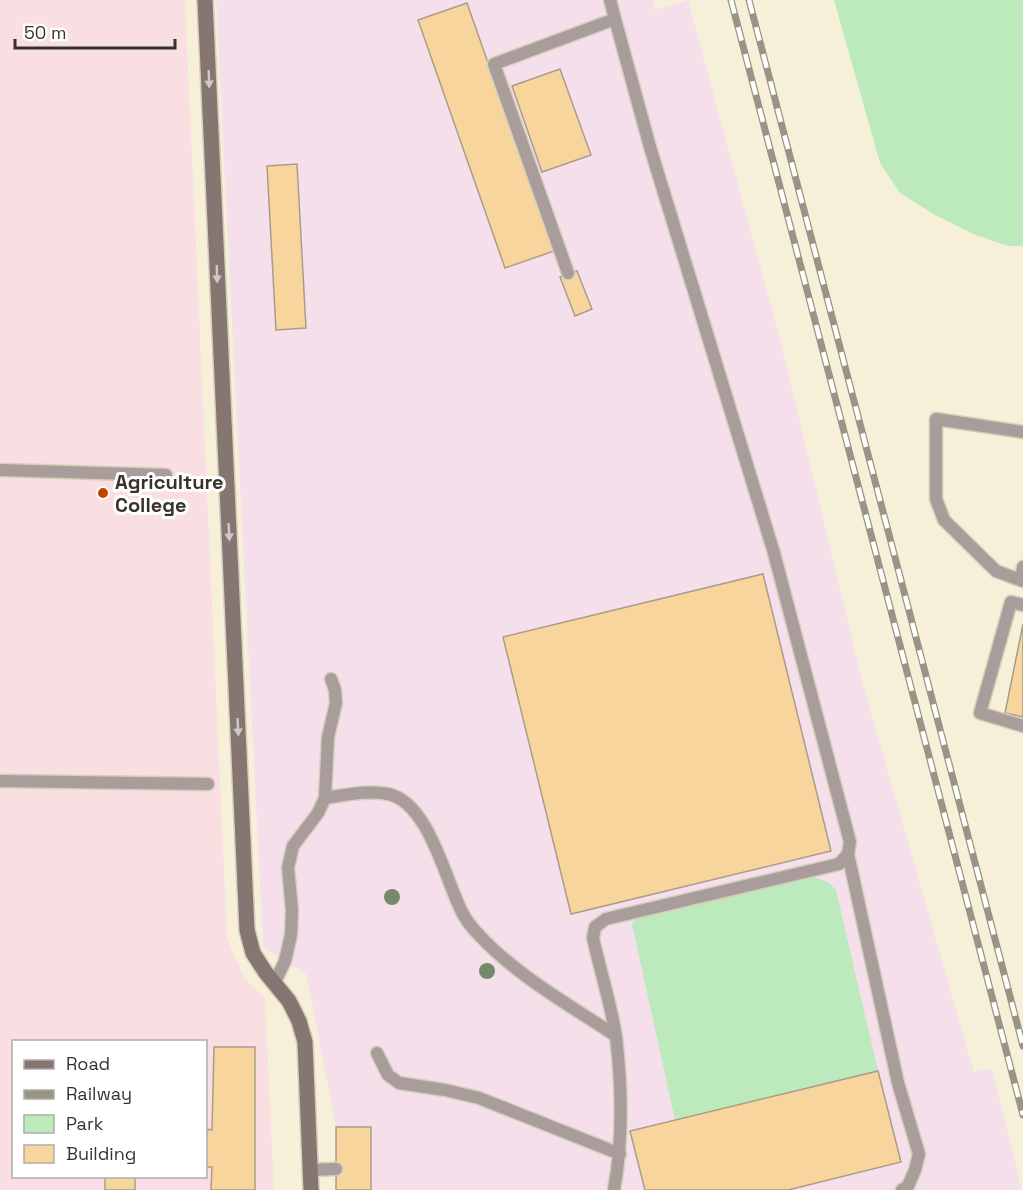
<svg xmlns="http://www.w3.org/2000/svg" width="1023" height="1190" font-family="'Space Grotesk',sans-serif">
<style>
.industrial{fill:#f5dfeb}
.education{fill:#f9dee2;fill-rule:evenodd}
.green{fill:#bceabd}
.building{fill:#f9d59e;stroke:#a99d89;stroke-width:1.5}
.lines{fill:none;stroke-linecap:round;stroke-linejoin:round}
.lane-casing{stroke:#d4ceba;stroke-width:15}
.secondary-casing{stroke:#d4ceba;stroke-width:18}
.lane{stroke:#a89d9a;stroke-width:12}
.secondary{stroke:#867671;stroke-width:15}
.rail-casing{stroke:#999484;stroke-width:7}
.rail{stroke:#fff;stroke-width:4.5;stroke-dasharray:14;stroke-linecap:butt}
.tree{fill:#758a6b}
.oneway{fill:#cfc8c6}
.poi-dot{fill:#c64000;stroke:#fff;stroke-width:2}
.labels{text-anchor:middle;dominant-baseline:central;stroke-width:6;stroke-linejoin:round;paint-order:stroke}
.poi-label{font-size:20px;font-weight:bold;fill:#36332a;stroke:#fff;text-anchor:start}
</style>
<rect width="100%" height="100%" fill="#f7f0d9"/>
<!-- industrial -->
<path class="industrial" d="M216,0H653L655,10L688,0L780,339L864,688L974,1072L992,1068L1022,1190H336V1127L306,974L263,947Z"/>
<!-- education -->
<path class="education" d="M0,0H185L227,938L243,976L265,998L274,1190H0ZM14,1042H206V1176H14Z"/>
<!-- green -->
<path class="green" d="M834,0H1023V246H1008L973,234L935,215L900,193L880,163Z
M811,876L828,882L836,890L878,1071L675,1120L632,924L637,918Z"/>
<!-- building -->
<path class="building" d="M467,3L554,251L505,268L418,20Z
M560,69L591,155L542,172L512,86Z
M297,164L306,328L276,330L267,166Z
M577,271L592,309L575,316L560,277Z
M763,574L831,851L571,914L503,637Z
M1023,624V717L1005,713Z
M214,1047H255V1190H211L212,1167H206V1129L212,1130Z
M878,1071L901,1162L788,1190H645L630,1131Z
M336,1127H371V1190H336Z
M105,1176H135V1190H105Z"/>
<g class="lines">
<!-- lane casing -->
<g class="lane-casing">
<path id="lane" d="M610,0L615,19
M568,273L494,64L615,19L650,147L774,553L850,842L848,854L839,864L606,919L595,927L593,938C600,970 611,1004 616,1037C622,1087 623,1140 614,1190
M1023,432L936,419V499L944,520L996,571L1023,581
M0,470L166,475
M1021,580L1023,567
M1023,605L1011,602L980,713L1023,726
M0,781L208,784
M325,798C346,795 367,790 388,794C428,802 445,878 461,910C465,919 473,929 480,936C516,975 571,1006 616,1036
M848,854L898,1083L919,1154L915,1170L908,1186L902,1190
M274,984L285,961L291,935L292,910L288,868L293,846L318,813L325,798L328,737L336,703L335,690L331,679
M377,1053L388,1075L399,1083L445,1090L479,1098L620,1154
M309,1170L336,1169"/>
</g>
<!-- secondary casing -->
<g class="secondary-casing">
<path id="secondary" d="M205,0L247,930L253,953L266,973L289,1001L299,1021L305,1042L311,1190"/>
</g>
<!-- lane -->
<use href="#lane" class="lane"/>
<!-- secondary -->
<use href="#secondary" class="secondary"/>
<!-- rail casing -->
<g class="rail-casing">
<path id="rail" d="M731,0L1023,1115
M749,0L1023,1046"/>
</g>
<!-- rail -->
<use href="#rail" class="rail"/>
</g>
<!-- trees -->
<g class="tree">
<circle cx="392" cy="897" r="8"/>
<circle cx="487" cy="971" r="8"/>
</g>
<!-- one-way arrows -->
<defs><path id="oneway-solid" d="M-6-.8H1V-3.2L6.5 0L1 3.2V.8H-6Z" transform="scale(1.5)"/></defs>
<g class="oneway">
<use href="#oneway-solid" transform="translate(209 79) rotate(88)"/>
<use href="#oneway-solid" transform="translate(217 274) rotate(88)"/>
<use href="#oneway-solid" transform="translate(229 532) rotate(87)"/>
<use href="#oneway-solid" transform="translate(238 727) rotate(87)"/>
</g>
<!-- markers -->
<circle class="poi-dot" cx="103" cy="493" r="6"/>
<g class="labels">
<!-- poi labels -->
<g class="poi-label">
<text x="115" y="482">Agriculture<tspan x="115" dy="23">College</tspan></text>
</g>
</g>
<!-- legend -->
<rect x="12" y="1040" width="195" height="138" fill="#ffffff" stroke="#afadaa" stroke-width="1.5"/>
<rect x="24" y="1060" width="30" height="9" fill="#867671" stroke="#afadaa" stroke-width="1.5"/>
<text x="66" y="1070" font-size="18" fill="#36332a">Road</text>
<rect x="24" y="1090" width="30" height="9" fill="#999484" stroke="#afadaa" stroke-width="1.5"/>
<text x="66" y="1100" font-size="18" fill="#36332a">Railway</text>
<rect x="24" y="1115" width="30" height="18" fill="#bceabd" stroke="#afadaa" stroke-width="1.5"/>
<text x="66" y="1130" font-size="18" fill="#36332a">Park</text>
<rect x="24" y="1145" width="30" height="18" fill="#f9d59e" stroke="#afadaa" stroke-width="1.5"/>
<text x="66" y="1160" font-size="18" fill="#36332a">Building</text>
<!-- scale -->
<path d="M15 39v9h160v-9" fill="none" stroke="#36332a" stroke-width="3"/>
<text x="24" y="39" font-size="18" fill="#36332a" stroke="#ffffff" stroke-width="4.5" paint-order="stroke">50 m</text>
</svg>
